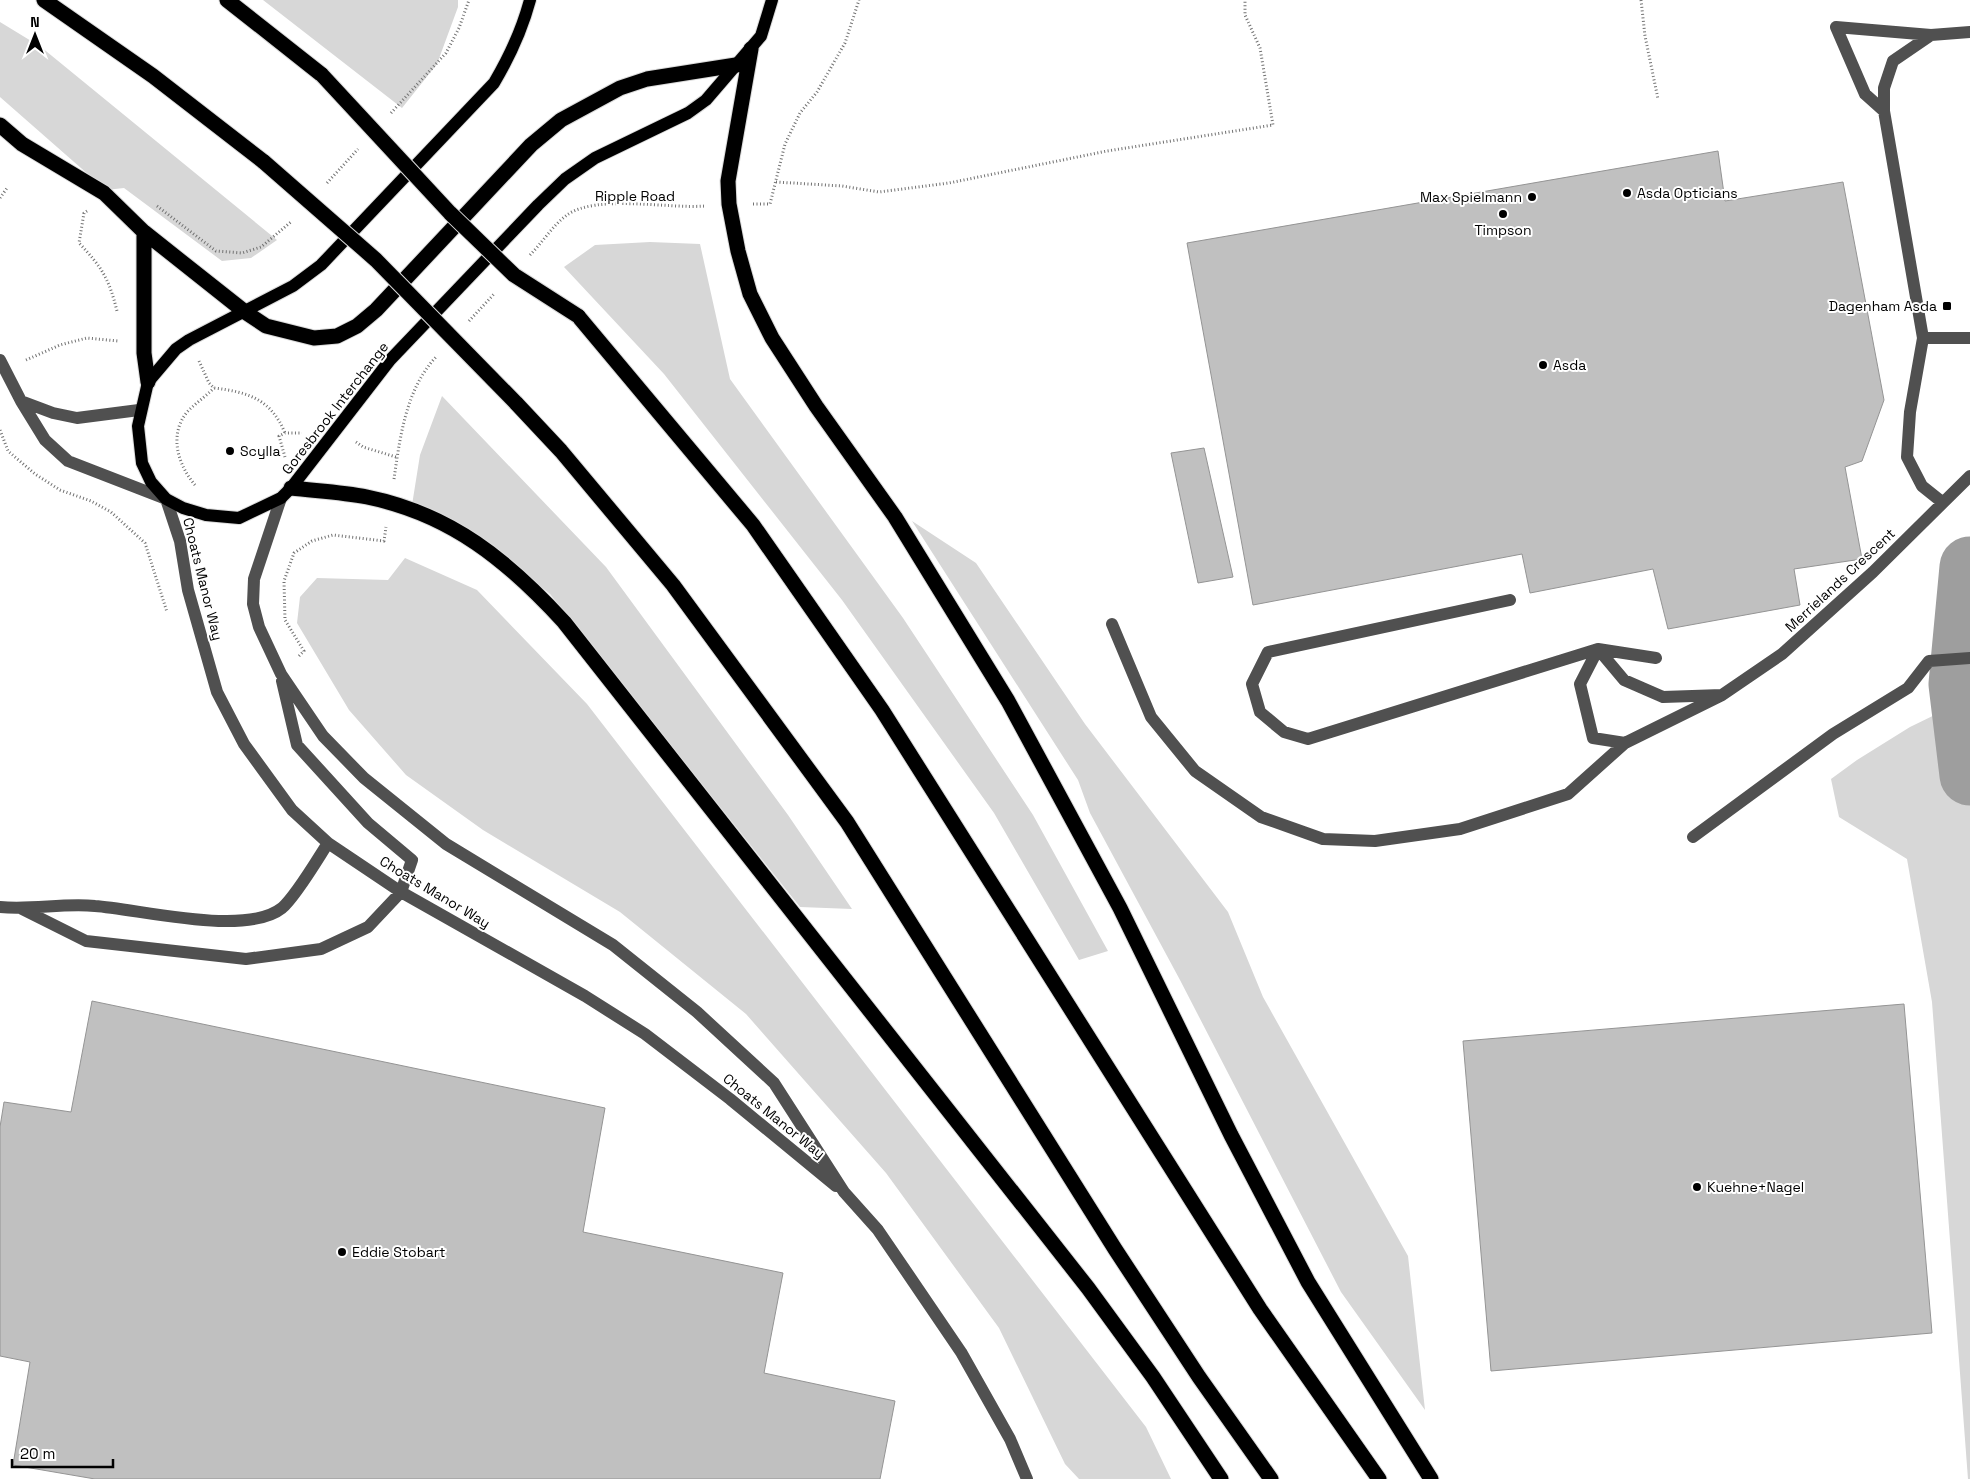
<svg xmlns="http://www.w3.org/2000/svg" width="1970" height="1479" font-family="'Space Grotesk',sans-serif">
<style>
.green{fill:#d7d7d7}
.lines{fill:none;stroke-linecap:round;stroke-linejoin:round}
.river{stroke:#9e9e9e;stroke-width:61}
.building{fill:#c0c0c0;stroke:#949494}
.major-casing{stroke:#dbdbdb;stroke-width:14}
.highway-casing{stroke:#dbdbdb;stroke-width:17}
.path{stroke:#727272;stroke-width:3;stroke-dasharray:1 2.5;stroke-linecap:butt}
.minor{stroke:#505050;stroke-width:12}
.major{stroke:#000;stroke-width:12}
.highway{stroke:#000;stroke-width:15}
.highway-bridge-casing{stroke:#dbdbdb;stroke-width:17;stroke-linecap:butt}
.highway-bridge{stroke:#000;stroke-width:15}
.poi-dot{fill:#000;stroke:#fff;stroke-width:2}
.labels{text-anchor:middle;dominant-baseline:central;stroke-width:4;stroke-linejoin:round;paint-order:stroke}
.poi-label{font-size:14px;fill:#000;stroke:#fff;text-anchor:start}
.street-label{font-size:14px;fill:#000;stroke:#fff}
</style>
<rect width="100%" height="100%" fill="#fff"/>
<!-- green -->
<path class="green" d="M263,0H458V7L437,64L402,108Z
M0,22L41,47L277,240L251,258L222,261L124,188L106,190L0,97Z
M650,242L700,244L730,379L903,618L1033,815L1108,951L1079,960L994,813L842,600L664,374L564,267L595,245Z
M442,396L606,567L788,815L852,909L800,907L550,594L479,538L412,505L420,455Z
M912,521L976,563L1085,724L1228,912L1263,997L1408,1256L1425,1410L1341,1292L1180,980L1090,813L1078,780Z
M405,558L477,590L587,704L1146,1427L1171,1479H1079L1065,1464L999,1328L886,1173L746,1014L620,912L483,830L406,775L349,710L297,623L300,597L317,578L388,580Z
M1970,706V1479H1968L1932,1002L1907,859L1839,817L1831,779L1857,760L1910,727L1949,708Z"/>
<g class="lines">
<!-- river -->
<path class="river" d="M1970,567L1959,684L1970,775"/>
</g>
<!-- building -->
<path class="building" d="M1718,151L1725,201L1843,182L1884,400L1862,461L1845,467L1862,559L1794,569L1800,605L1668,629L1653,569L1530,593L1522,554L1253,605L1187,243Z
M1204,448L1233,577L1198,583L1171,453Z
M92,1001L605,1108L583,1232L783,1273L764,1373L895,1401L880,1479H95L13,1465L30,1362L0,1356V1127L4,1102L71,1112Z
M1904,1004L1932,1333L1491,1371L1463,1041Z"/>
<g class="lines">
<!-- major casing -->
<g class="major-casing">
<path id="major" d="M530,0C522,30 510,56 494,83L321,265L293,286L189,340L176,349L148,382L138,426L142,463L151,482L166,499L183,508L206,515L239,518L281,498L291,488L390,360L538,205L565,179L595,158L688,113L706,100L761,36L772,0"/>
</g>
<!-- highway casing -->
<g class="highway-casing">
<path id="highway" d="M44,0L153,76L264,162
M227,0L322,75
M751,49L728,181L729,204L738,251L750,294L772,338L816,406L895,517L1008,701L1120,908L1231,1135L1308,1282L1431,1479
M0,125L22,144L104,193L144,232L245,312L266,326L314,338L337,336L357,326L376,310L531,145L561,120L620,88L647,79L736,65
M144,232V353L148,382
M578,316L753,525L882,710L1260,1309L1379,1479
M516,403L561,451L673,585L847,822L1115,1249L1199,1377L1271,1479
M291,488C317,491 342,492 367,497C451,514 508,561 564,622L1088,1288L1153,1377L1221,1479"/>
</g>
<!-- path -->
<path class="path" d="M1641,0L1645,36L1658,99
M391,113L446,53L459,28L469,0
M776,182L842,186L879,192L949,183L1107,151L1273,125L1260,48L1245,15V0
M327,183L358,149
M0,198L7,188
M753,204H770L785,144L800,113L817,92L845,43L859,0
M157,206L216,251L242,253L261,247L292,221
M87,211L84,213L79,243C102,267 109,279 117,311
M530,255C542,243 553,225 567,215C596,194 668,209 705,206
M469,321L495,293
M26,360L60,345L87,338L118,341
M199,361L209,383L214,388C248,392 271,399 285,433
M0,430L8,451L35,474L60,490L91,501L111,512L145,543L167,612
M356,442L363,447L396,457
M285,457L279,436L285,433H302
M394,479C400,437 406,389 436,357
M195,485C178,465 168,434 188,411C196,403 206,396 214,388
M299,656L304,651L285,620L284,581L294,553L312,541L333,535L384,541L386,527"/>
<!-- minor -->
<path class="minor" d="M1836,27L1931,35L1970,32
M1836,27L1865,94L1884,111
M1931,35L1893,61L1884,88V111L1923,338L1910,412L1907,457L1922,486L1942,502
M1923,338H1970
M0,360L21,401L45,440L68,461L166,499L180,541L188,590L217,692L244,744L292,810L328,843L401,892L585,996L645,1034L730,1099L836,1186
M21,401L53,413L77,418L139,410
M281,498L254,579L253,604L259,627L281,674L323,736L364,778L446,844L613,945L697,1012L774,1083L844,1192L878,1230L961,1352L1010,1439L1027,1479
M1510,600L1268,652L1252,684L1260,712L1284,732L1308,739L1598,649L1656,658
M1112,624L1151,717L1195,771L1261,817L1323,839L1375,841L1460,829L1568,794L1625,743
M1722,695L1663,697L1624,680L1598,649L1580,684L1593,738L1625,743L1722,695L1782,654L1873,572L1970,476
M1693,837L1833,734L1908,688L1929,661L1970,658
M0,907C32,910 63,903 95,906C139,909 246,937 282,908C296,896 317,860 328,843
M22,909L86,941L246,959L321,949L368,927L401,892L412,860L368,823L297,745L282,681"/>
<!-- major -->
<use href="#major" class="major"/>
<!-- highway -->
<use href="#highway" class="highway"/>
<!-- highway-bridge casing -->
<g class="highway-bridge-casing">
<path id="highway-bridge" d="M322,75L450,213L514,275L578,316
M264,162L376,260L516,403"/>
</g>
<!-- highway-bridge -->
<use href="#highway-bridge" class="highway-bridge"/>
</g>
<!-- markers -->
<g class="poi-dot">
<circle cx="1627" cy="193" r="5"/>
<circle cx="1532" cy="197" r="5"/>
<circle cx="1503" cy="214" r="5"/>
<rect x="1942" y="301" width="10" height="10" rx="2.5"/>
<circle cx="1543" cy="365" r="5"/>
<circle cx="230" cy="451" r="5"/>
<circle cx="1697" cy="1187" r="5"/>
<circle cx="342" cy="1252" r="5"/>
</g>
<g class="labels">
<!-- poi labels -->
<g class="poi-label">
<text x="1637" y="193">Asda Opticians</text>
<text x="1522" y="197" text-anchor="end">Max Spielmann</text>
<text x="1503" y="230" text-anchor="middle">Timpson</text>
<text x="1937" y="306" text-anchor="end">Dagenham Asda</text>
<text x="1553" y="365">Asda</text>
<text x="240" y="451">Scylla</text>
<text x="1707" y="1187">Kuehne+Nagel</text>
<text x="352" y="1252">Eddie Stobart</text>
</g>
<!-- street labels -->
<g class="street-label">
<text x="635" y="196">Ripple Road</text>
<text transform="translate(335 408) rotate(-52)">Goresbrook Interchange</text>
<text transform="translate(203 579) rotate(76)">Choats Manor Way</text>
<text transform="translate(1840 580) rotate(-43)">Merrielands Crescent</text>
<text transform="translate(435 892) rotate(31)">Choats Manor Way</text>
<text transform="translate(774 1116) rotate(39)">Choats Manor Way</text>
</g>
</g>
<!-- north arrow -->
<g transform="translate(35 35)" stroke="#ffffff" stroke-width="4" paint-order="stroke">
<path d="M0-4L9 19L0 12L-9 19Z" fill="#000000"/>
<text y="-8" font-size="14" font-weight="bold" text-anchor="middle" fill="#000000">N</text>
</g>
<!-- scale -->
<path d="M12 1459v8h101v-8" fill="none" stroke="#000000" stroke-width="2.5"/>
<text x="20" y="1459" font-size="15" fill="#000000" stroke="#ffffff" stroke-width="4" paint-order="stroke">20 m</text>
</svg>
